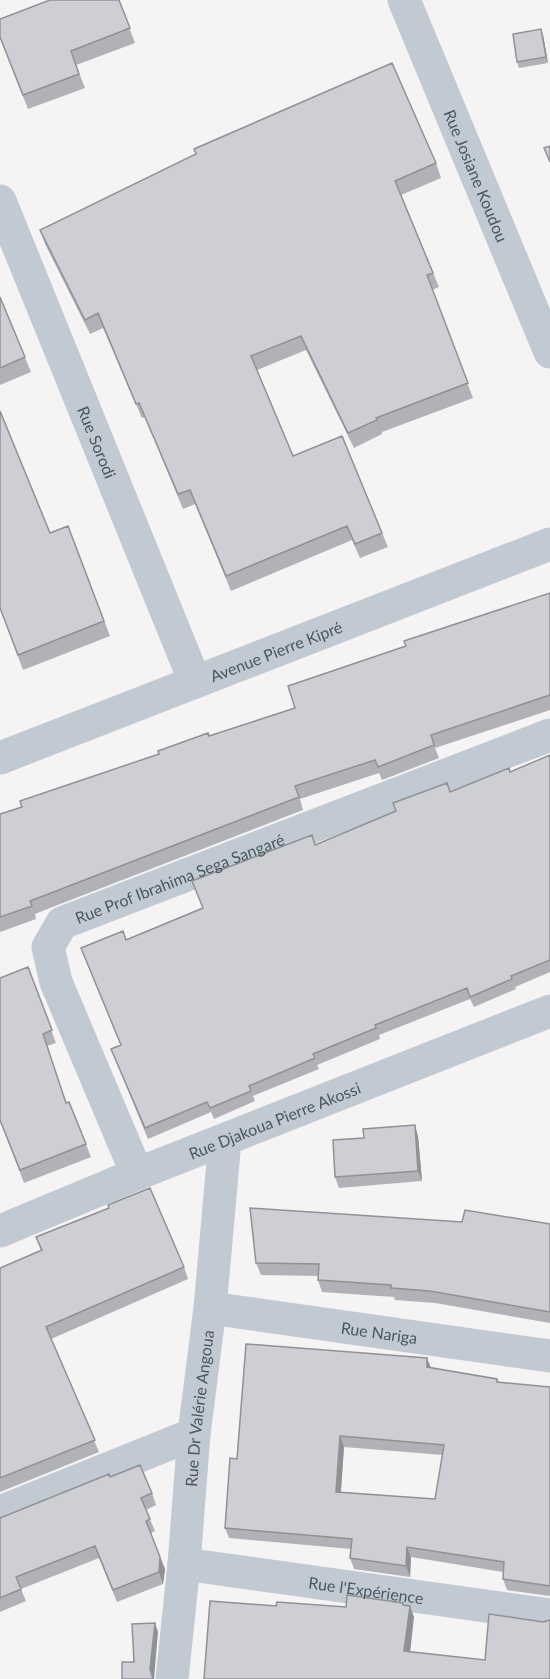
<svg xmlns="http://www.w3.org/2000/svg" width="550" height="1679" font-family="Lato,sans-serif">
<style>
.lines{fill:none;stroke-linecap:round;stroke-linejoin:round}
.minor{stroke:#c1cad2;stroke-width:33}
.wall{fill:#b0b2b7;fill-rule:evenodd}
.shaded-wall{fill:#909195}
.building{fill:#cdcfd5;stroke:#909195;stroke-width:1.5;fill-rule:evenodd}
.labels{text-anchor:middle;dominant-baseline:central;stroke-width:4.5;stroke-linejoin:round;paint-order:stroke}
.street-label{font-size:16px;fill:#4a5661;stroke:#fff}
</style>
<rect width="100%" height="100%" fill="#f5f3f3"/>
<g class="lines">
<!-- minor -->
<g class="minor">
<path id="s1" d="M404,0L550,352"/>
<path id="s2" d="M0,201L195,682"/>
<path id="s3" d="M0,758L550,544"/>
<path id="s4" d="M137,1174L56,982L48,947L62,923L550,735"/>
<path id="s5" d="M0,1231L137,1174L550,1011"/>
<path id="s6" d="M210,1308L550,1356"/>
<path d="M0,1512L194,1434"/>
<path id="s7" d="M184,1564L550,1615"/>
<path id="s8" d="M172,1679L184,1564L194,1434L210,1308L225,1140"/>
</g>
</g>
<!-- wall -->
<path class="wall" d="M119,0L135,43L76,65L85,88L28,109L0,38Z
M543,35L548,63L519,68L517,62Z
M436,163L441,178L401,195L439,287L432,290L473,398L382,432V434L354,448L306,350L257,370L293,456L382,533L388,547L360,558L352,540L231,591L195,504L183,509L145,417L142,418L103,328L90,334L45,244L40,230Z
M0,297L31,372L0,385Z
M68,526L110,636L23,670L0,608L50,533Z
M550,593V710L435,748L439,758L382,780L379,773L300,799L303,810L55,906L35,914L36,919L0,932V814L22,807L209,736L295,708L406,646Z
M550,755V972L515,987L516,989L474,1007L470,999L379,1035L380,1039L317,1065L319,1069L253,1096L255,1101L214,1119L211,1112L148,1139L111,1049L121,1045L81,948L126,940L203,908L192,881L315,845L450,792L510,772Z
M28,967L56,1043L47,1046L66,1103L69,1102L91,1157L24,1183L0,1121Z
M418,1136L422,1181L339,1188L335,1177Z
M462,1222L550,1224V1323L435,1303L395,1300L394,1297L322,1292L318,1280V1276L261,1275L256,1263Z
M36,1237L184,1267L188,1279L51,1339L99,1452L0,1492V1268L41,1251Z
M431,1368L497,1379L499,1382L550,1387V1596L507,1590L503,1579V1572L411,1557L410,1577L354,1569L350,1558L351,1549L229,1538L225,1528L237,1459ZM344,1447L443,1455L435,1499L341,1492Z
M110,1477L152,1493L156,1505L146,1510L155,1531L151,1533L165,1569L163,1584L117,1602L99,1558L21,1589L26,1601L0,1612V1518Z"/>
<!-- shaded-wall -->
<path class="shaded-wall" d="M541,29L543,35L548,63L546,57Z
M415,1125L418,1136L422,1181L418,1171Z
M427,1358L431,1368L427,1367Z
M340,1436L344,1447L340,1502L336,1492Z
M407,1547L411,1557L410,1577L406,1566Z
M160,1557L165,1569L163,1584L159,1572Z
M410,1606L414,1617L409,1662L404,1651Z
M155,1623L158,1632L154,1679H152L150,1669Z"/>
<!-- building -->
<path class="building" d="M50,0H119L130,28L71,51L79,74L23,95L0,37V19Z
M541,29L546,57L517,62L513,34Z
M392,63L436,163L395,181L433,273L427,275L468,383L376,418L377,420L348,433L301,336L251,356L293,456L342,436L382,533L355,544L347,526L226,576L190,490L178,494L139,403L136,404L98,313L85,320L40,230L196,154L194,149Z
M550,146V162L544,148Z
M0,297L25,357L0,368Z
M0,411L50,533L68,526L104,621L18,655L0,608Z
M550,593V695L431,735L434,745L378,767L375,760L295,786L299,797L51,893L30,901L32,906L0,917V814L22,807L20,801L159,754L158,751L208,733L209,736L295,708L288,686L406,646L404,641Z
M550,755V960L511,976L512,979L470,997L467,988L375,1025L376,1028L313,1054L315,1058L249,1086L251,1091L210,1108L207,1102L145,1128L111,1049L121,1045L81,948L123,931L126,940L203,908L192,881L312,835L315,845L396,811L393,803L447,783L450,792L509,768L510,772Z
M28,967L52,1030L43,1034L66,1103L69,1102L86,1144L20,1170L0,1120V978Z
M415,1125L418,1171L335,1177L333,1140L364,1138L363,1129Z
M150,1188L184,1267L46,1327L95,1440L0,1478V1268L42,1250L36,1237L109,1208L108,1205Z
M250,1208L462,1222L465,1210L550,1224V1312L430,1291L391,1288V1285L318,1280L319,1264L256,1263Z
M246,1344L427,1358V1367L497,1379V1382L550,1387V1586L503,1579L504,1562L407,1547L406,1566L350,1558L352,1539L225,1528L230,1458L237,1459ZM340,1436L444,1445L435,1499L336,1492Z
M140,1465L152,1493L141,1498L150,1519L146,1521L160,1557L159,1572L113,1590L95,1546L16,1577L21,1589L0,1598V1518L109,1474L110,1477Z
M347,1595L403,1603V1605L410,1606L404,1651L485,1660L489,1614L543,1622L550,1620V1679H204L210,1601L276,1606L277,1602L346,1607Z
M155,1623L150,1669L153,1679H122V1662H134L132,1624Z"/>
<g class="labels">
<!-- street labels -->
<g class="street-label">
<text stroke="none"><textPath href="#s1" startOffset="190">Rue Josiane Koudou</textPath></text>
<text stroke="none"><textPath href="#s2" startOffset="260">Rue Sorodi</textPath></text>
<text stroke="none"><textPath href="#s3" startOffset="296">Avenue Pierre Kipré</textPath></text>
<text stroke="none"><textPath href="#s4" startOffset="398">Rue Prof Ibrahima Sega Sangaré</textPath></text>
<text stroke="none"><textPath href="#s5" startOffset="296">Rue Djakoua Pierre Akossi</textPath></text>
<text stroke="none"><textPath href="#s6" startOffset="171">Rue Nariga</textPath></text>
<text stroke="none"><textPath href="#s8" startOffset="272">Rue Dr Valérie Angoua</textPath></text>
<text stroke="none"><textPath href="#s7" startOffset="184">Rue l'Expérience</textPath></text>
</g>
</g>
</svg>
